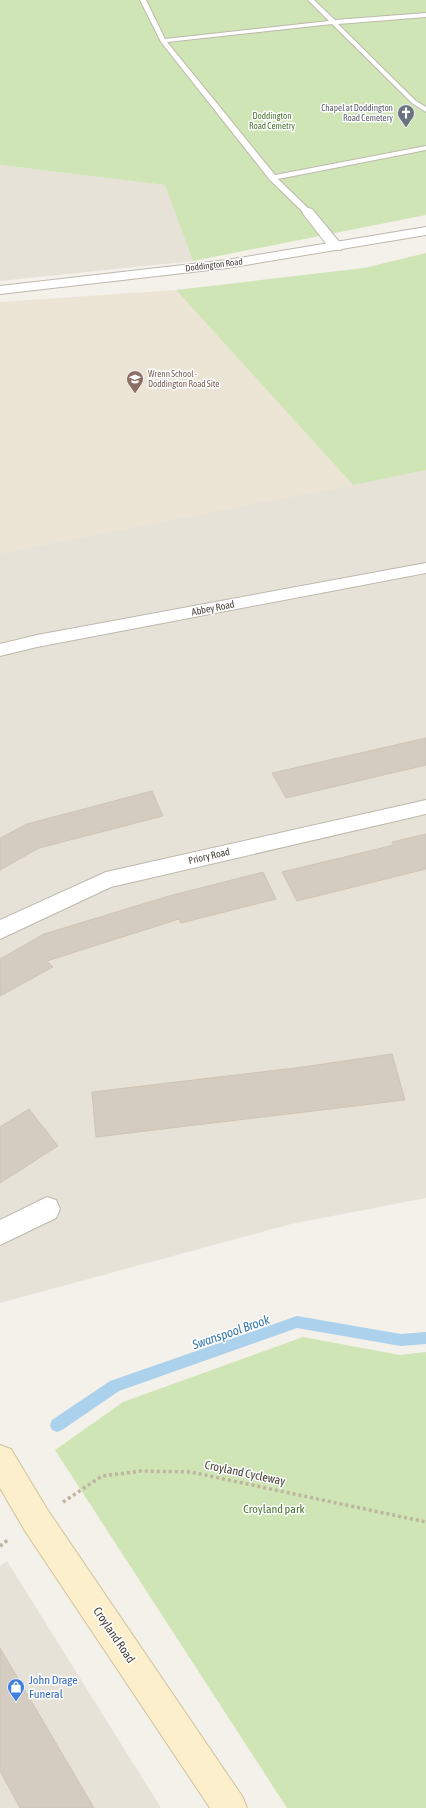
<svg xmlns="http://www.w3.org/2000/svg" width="426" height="1808" font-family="'Asap Condensed',sans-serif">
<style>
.residential{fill:#e7e2d8}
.education{fill:#ece5d5}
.green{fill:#d0e5b6}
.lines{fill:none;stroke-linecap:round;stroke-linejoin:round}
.stream{fill:#abd1ec;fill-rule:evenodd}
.building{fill:#d4ccc0;stroke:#cfc4b3}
.service-casing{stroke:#beb8ad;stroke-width:2}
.minor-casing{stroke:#beb8ad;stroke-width:2}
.tertiary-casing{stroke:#beb8ad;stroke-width:2}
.secondary-casing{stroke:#d0c29c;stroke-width:2}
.path{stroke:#bfb49f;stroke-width:3.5;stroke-dasharray:3 3;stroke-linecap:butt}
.service{fill:#fff;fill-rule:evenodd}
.minor{fill:#fff;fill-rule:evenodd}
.tertiary{fill:#fff;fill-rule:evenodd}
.secondary{fill:#fbefcc;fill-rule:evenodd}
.labels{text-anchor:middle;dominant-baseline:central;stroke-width:3;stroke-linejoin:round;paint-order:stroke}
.far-worship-label{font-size:9px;fill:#5b616d;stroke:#fff;text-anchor:end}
.far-park-label{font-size:9px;fill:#4a752f;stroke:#fff}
.far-street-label{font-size:9px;fill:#474138;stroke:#fff}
.far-education-label{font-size:9px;fill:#785e54;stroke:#fff;text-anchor:start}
.street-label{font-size:10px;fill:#474138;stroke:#fff}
.near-street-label{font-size:12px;fill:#474138;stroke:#fff}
.near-park-label{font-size:12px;fill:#4a752f;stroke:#fff}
.near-shop-label{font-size:12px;fill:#366cbe;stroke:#fff;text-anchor:start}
.near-water-label{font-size:13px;font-style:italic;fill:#387cac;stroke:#fff}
</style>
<rect width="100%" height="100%" fill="#f4f0ea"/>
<!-- residential -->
<path class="residential" d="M0,165L166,185L193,261L0,281Z
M426,470V1198L291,1224L0,1303V553Z
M7,1561L161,1808H0V1566Z"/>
<!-- education -->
<path class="education" d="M176,290L353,485L0,553V302Z"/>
<!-- green -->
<path class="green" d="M0,0H426V215L193,261L165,185L0,165Z
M426,253V470L353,485L176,290L364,268Z
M303,1337L400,1355L426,1352V1808H287L55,1450L123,1402Z"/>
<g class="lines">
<!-- stream -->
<path class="stream" d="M297,1316L401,1334L426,1332V1344L401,1346L297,1328L119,1391L62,1430L57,1432L52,1430L50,1425L52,1420L110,1381Z"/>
</g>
<!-- building -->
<path class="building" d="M426,738V765L286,798L272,773Z
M152,791L163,816L39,848L0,870V838L27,824Z
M426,834V869L297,901L282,872L394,845L392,842Z
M263,872L276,899L181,923L179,919L47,961L53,967L0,996V959L44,934L169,896Z
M392,1054L405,1100L96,1137L92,1092L303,1067Z
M29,1109L58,1146L0,1183V1127Z
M0,1648L63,1755L94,1808H20L0,1771Z"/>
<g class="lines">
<!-- service casing -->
<g class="service-casing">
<path id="service" d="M140,0H146L165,39L329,21L308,0H314L335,20L426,13V17L338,24L416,101L426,107V112L412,103L332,24L167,42L275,175L426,146V150L278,179L312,212L305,214L270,180L161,42Z"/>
</g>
<!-- minor casing -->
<g class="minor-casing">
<path id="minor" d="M308,208L312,209L341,244L342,247L341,250H331L304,215L302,212L304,209Z
M426,563V573L37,647L0,656V644L37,635Z
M426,800V814L111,887L0,939V920L106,872Z
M47,1197L56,1200L60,1209L56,1218L0,1245V1220Z"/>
</g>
<!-- tertiary casing -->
<g class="tertiary-casing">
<path id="tertiary" d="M426,227V235L227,268L0,294V286L227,260Z"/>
</g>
<!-- secondary casing -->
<g class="secondary-casing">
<path id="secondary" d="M0,1445L11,1449L47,1509L242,1796L247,1808H210L25,1531L0,1488Z"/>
</g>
<!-- path -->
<path class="path" d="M63,1502L102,1476L141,1471L191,1472L426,1522
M0,1546L9,1539"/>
<!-- service -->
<use href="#service" class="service"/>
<!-- minor -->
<use href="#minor" class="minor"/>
<!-- tertiary -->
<use href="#tertiary" class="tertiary"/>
<!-- secondary -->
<use href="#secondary" class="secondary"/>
</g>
<!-- icons -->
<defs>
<g id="church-pin" transform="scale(0.9)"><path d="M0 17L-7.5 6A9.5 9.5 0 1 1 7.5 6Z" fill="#6b7280" stroke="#fff"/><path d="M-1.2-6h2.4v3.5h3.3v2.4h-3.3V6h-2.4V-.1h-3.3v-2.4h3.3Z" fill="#fff"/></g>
<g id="school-pin" transform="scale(0.9)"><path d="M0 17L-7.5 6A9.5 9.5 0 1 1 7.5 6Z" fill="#8d6e63" stroke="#fff"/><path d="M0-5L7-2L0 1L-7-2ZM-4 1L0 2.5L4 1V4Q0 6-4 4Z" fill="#fff"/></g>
<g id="shop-pin" transform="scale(0.9)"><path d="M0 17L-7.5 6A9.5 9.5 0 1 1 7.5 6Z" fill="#3f7fe0" stroke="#fff"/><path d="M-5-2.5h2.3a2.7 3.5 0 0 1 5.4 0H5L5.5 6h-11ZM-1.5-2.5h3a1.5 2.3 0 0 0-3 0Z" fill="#fff"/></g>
</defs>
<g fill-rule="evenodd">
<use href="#church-pin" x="406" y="113"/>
<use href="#school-pin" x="135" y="379"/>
<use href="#shop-pin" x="16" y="1687"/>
</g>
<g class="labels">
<!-- far-worship labels -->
<g class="far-worship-label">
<text x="393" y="108">Chapel at Doddington<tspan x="393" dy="10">Road Cemetery</tspan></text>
</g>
<!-- far-park labels -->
<g class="far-park-label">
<text x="272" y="116">Doddington<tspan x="272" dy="10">Road Cemetry</tspan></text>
</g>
<!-- far-street labels -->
<g class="far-street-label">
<text transform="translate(214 265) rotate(-7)">Doddington Road</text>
</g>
<!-- far-education labels -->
<g class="far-education-label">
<text x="148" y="374">Wrenn School -<tspan x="148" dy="10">Doddington Road Site</tspan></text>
</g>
<!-- street labels -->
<g class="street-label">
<text transform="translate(213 608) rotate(-11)">Abbey Road</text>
<text transform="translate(209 856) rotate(-13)">Priory Road</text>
</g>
<!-- near-street labels -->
<g class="near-street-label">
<text transform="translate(245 1473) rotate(12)">Croyland Cycleway</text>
<text transform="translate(114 1635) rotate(56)">Croyland Road</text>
</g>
<!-- near-park labels -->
<g class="near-park-label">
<text x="274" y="1509">Croyland park</text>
</g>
<!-- near-shop labels -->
<g class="near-shop-label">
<text x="29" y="1680">John Drage<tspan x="29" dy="14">Funeral</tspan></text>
</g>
<!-- near-water labels -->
<g class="near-water-label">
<text transform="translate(231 1332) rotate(-19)">Swanspool Brook</text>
</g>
</g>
</svg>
